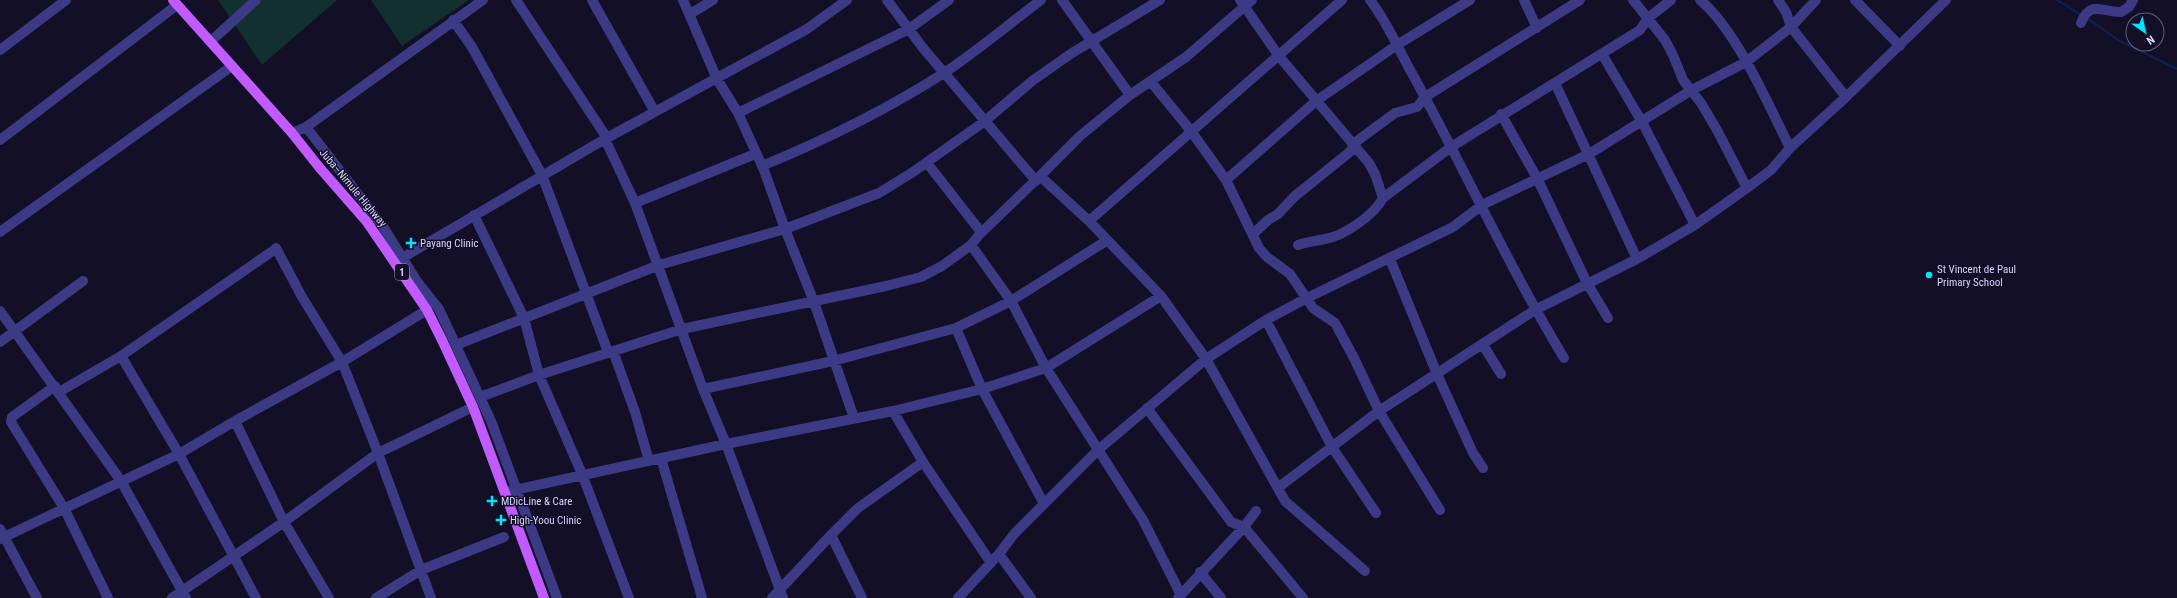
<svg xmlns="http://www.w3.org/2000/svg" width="2177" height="598" font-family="'Roboto Condensed',sans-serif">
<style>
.green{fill:#12302f}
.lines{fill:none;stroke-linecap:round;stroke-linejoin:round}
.stream{stroke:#0c2248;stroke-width:2.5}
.street{stroke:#3d3a85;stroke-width:10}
.primary{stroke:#c25bff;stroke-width:10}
.poi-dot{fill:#00e5ff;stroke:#130f26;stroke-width:1.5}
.labels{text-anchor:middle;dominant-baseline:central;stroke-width:3;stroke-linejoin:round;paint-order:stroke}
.shield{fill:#130f26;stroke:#9e99be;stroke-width:1}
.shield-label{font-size:10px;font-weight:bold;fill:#d9d4ff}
.street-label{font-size:11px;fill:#d9d4ff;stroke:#130f26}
.poi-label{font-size:11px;fill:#d9d4ff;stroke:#130f26;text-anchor:start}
</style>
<rect width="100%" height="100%" fill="#130f26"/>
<!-- green -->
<path class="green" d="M218,0H337L262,65Z
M371,0H469L402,46Z"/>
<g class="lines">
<!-- stream -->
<path class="stream" d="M2057,0L2081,15
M2086,17L2118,40L2177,69"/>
<!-- street -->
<path class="street" d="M516,0L607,138
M592,0L655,112
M683,0L717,79L738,113L764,170L785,229L814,302L854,418
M887,0L923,48L1036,181
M1240,0L1278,55L1369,163L1375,174L1383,198C1374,215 1344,236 1325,239C1316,241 1307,242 1298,245
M1370,0C1388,23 1399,51 1414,77C1465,170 1509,267 1564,358
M1524,0L1537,28
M1633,0L1665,40L1673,55L1683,80L1701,103L1717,130L1747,188
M1700,0C1736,29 1769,106 1790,148
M1778,0L1786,12L1791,27L1846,97
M1855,0L1900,46
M690,14L713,0
M453,20L472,47L542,175L608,352
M2081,23C2090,0 2101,12 2121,12L2129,7L2133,0
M210,42L256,0
M0,50L66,0
M1602,54L1642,122L1695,225
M1151,82L1191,131L1226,180L1259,248L1267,257L1290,274L1313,308L1335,323L1354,358L1379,411L1440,510
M1555,83L1637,259
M1130,95L1186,57L1252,0
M738,113L909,29L949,0
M1501,114L1537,178L1587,283L1608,318
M306,127L382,225L416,280L439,309L491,421L557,598
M292,133L306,127L483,0
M605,139L635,203L703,389L726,444L783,598
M0,140L177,5
M927,163L981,232
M762,166C825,140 886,110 944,73C977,51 1009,24 1041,0
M1040,176L1080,136L1130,95L1062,0
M1226,180L1316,101L1397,45L1470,0
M1383,198L1451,147L1640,30L1648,18L1671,0
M635,203L755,154
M474,215L524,318L539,375L582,474L629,598
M1089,221L1342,0
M0,232L232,66
M1253,234L1268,220L1278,214L1295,196L1351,151L1353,144L1395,113L1417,107L1425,97L1580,0
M971,245L1011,301L1046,368L1143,520L1181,595
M276,248L302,297L342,362L378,453L431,598
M402,258L605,139L807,29L847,0
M1390,259L1437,374L1473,453L1483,468
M0,311L121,481L186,598
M1266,320L1332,447L1376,513
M956,328L1011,301L1106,241
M0,342L83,281
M456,345L659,265L785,229L879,193L913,172L985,121L1032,81L1072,53L1160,0
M1483,345L1501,374
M613,351L635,412L649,461
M121,356L179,454L256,598
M55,386L12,417L11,422L64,508L108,598
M703,389L833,361L956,328L982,389L1044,504
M59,392L121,356L274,250
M480,397L539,375L682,329L886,286L921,277L942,266L971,245L979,235L1040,176L1089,221L1161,296L1206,359L1285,501L1365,571
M1147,408L1231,522L1244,527L1303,598
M893,411L923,462L991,563
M235,421L284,522L329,598
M661,458L702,598
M1279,487L1379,411L1535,310L1637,259L1695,225L1747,188L1771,170L1790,148L1846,97L1946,0
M505,492L726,444L893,411L982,389L1046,368L1161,296
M0,529L37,598
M831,535L858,508L923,462
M0,539L179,454L235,421L342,362L427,310
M999,554L1031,598
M1200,572L1221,598
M172,598L284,522L378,453L473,407
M376,598L421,570L504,537
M772,598L831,535L862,598
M958,598L999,554L1014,534L1098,450L1206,359L1266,320L1305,299L1453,227L1482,205L1589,154L1690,91L1746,62L1791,27L1816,0
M1178,598L1244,527L1256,511"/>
<!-- primary -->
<path class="primary" d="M173,0L292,133L319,167L367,222L427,310L442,340L473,407L544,598"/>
</g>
<!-- markers -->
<g class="poi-dot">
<path d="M409 237h4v4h4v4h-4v4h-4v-4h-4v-4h4z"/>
<circle cx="1929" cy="275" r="4"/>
<path d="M490 495h4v4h4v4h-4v4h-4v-4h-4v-4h4z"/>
<path d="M499 514h4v4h4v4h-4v4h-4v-4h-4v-4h4z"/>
</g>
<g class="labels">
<!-- shield labels -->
<rect class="shield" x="395" y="264" width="14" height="16" rx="3"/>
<g class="shield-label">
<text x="402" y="272">1</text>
</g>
<!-- street labels -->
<g class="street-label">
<text transform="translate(353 188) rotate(50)">Juba–Nimule Highway</text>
</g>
<!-- poi labels -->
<g class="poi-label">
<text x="420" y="243">Payang Clinic</text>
<text x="1937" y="269">St Vincent de Paul<tspan x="1937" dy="13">Primary School</tspan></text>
<text x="501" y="501">MDicLine &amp; Care</text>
<text x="510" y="520">High-Yoou Clinic</text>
</g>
</g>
<!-- north arrow -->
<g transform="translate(2145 32) rotate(146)"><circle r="19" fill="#130f26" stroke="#625e7d"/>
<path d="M0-3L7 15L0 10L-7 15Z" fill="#00e5ff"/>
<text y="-6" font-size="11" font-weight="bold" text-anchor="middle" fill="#d9d4ff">N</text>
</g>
</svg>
